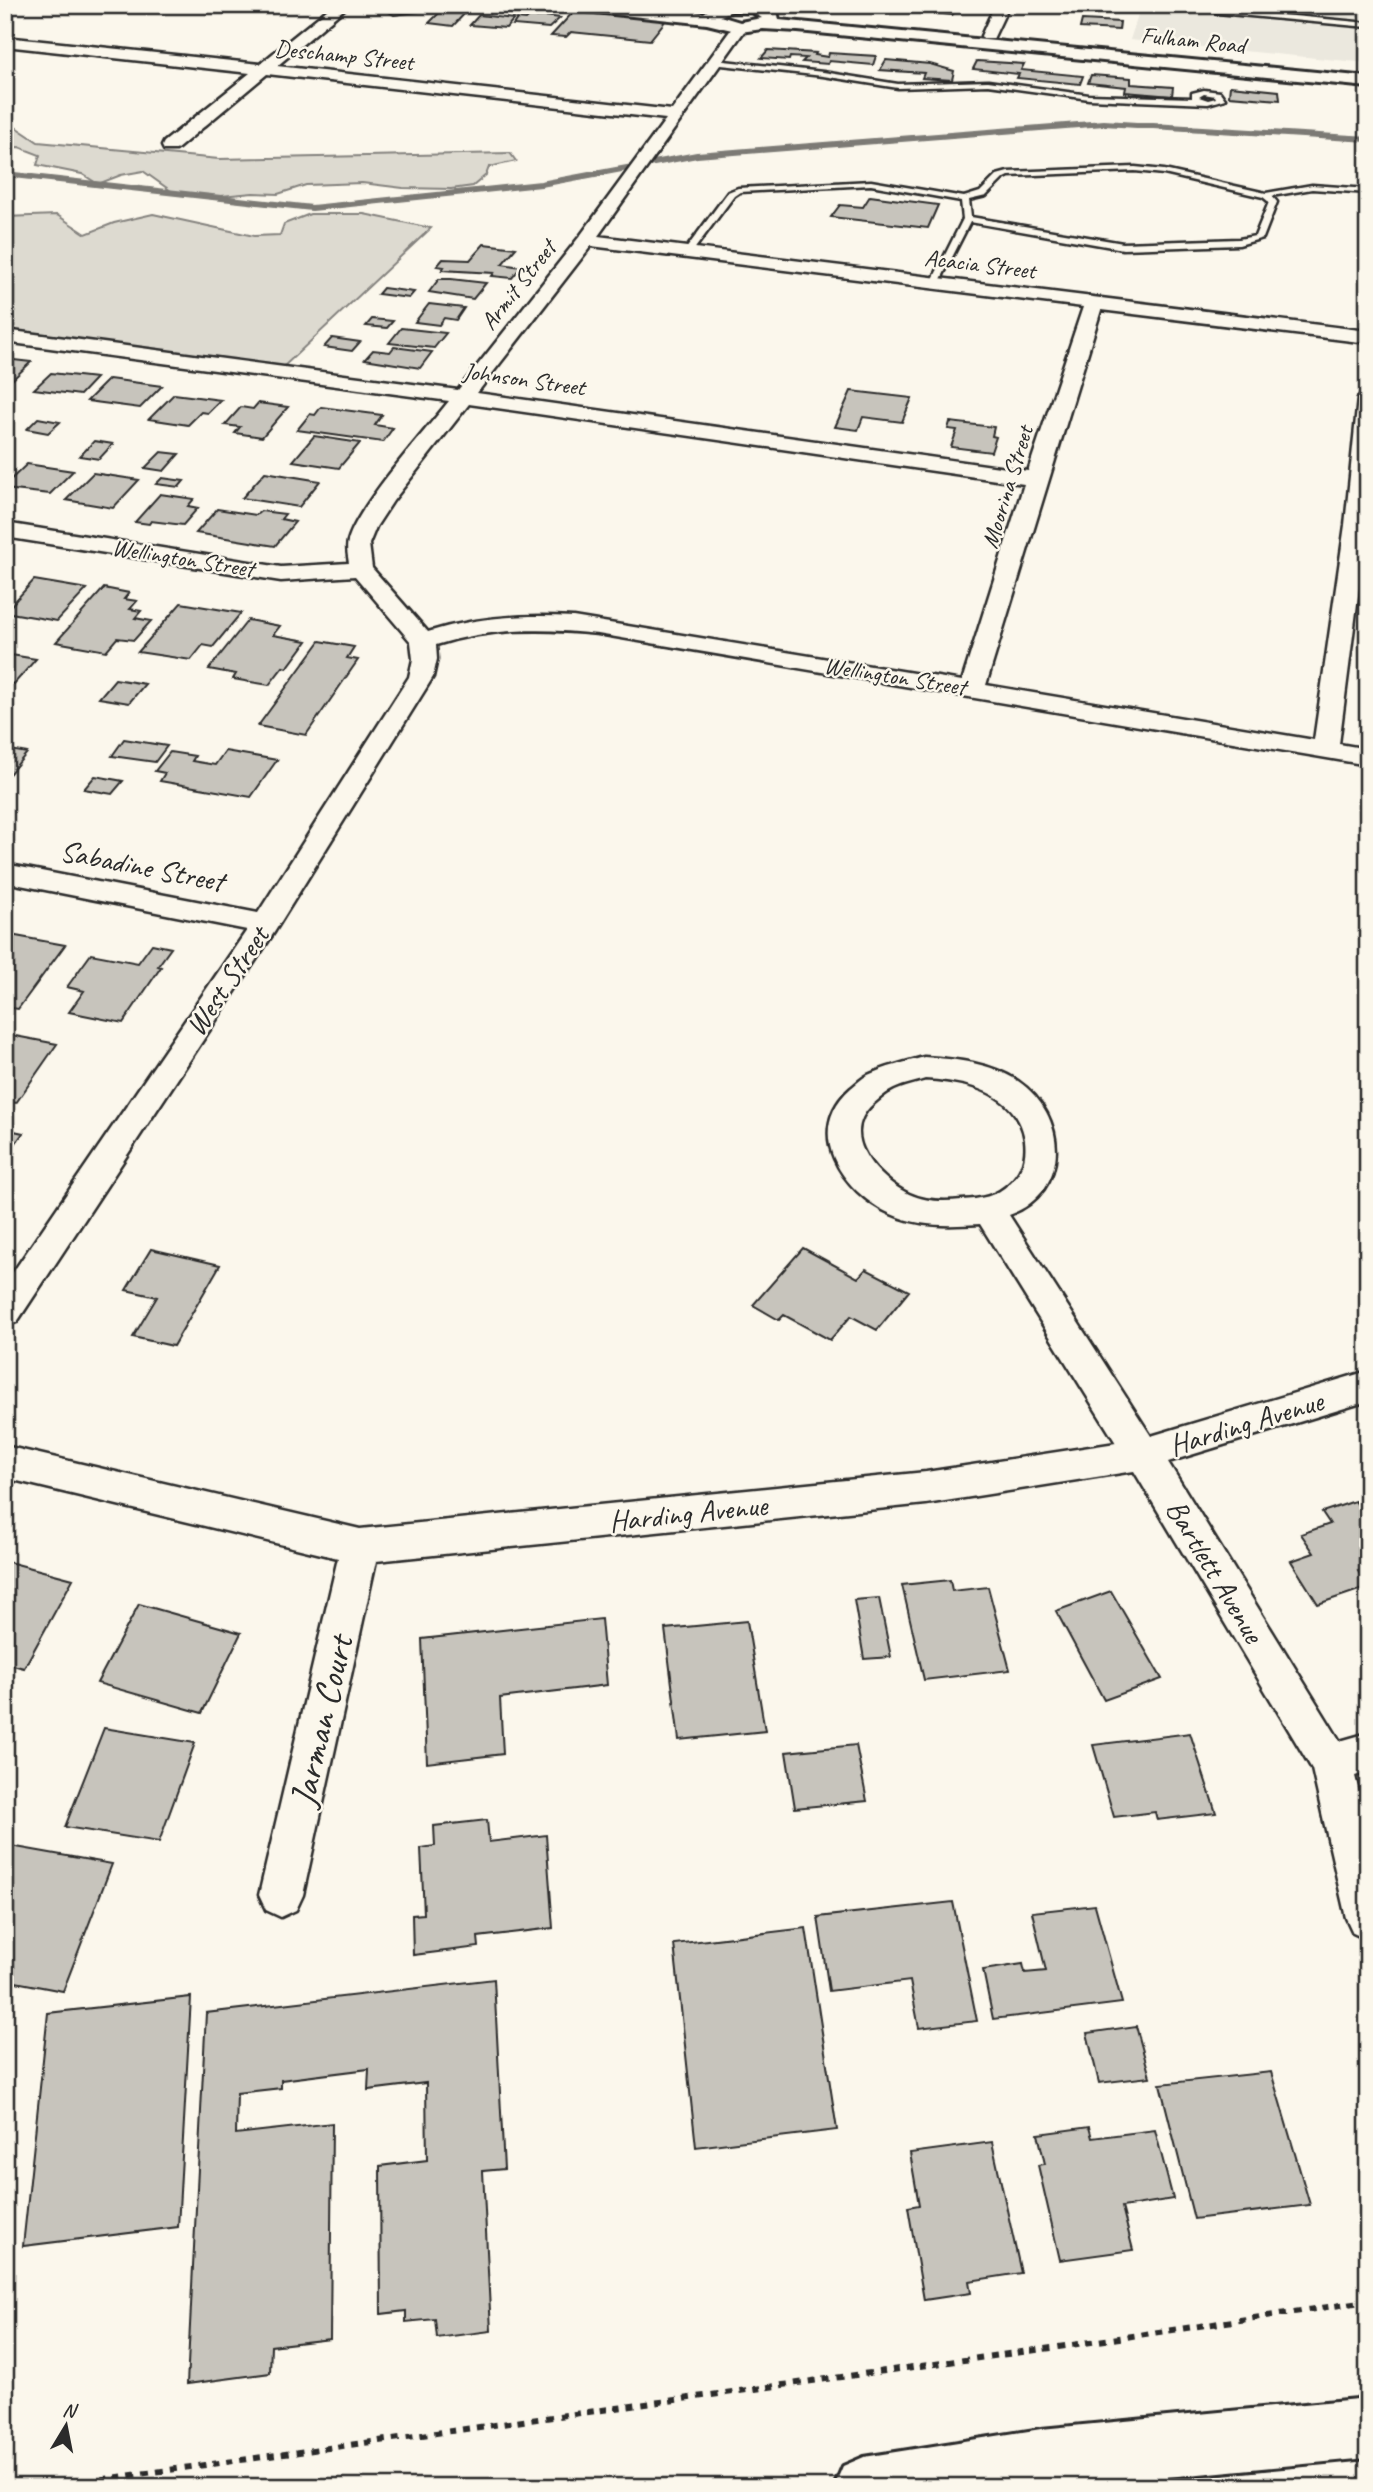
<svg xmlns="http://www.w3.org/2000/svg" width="1373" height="2492" font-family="Caveat,sans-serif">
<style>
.built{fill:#ebe8de}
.green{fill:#dddad0;stroke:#84827e;stroke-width:2}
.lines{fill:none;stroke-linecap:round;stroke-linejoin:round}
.stream{stroke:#7b7a75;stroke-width:6}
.building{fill:#c7c4bc;stroke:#2b2b2b;stroke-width:2}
.lane-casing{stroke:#2b2b2b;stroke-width:5}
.street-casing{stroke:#2b2b2b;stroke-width:5}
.secondary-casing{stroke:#2b2b2b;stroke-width:6}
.primary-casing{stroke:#2b2b2b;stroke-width:6}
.path{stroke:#2b2b2b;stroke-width:6;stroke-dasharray:7 7;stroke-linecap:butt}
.lane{fill:#fbf7ec;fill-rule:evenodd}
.street{fill:#fbf7ec;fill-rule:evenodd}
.secondary{fill:#fbf7ec;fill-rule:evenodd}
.primary{fill:#fbf7ec;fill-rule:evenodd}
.labels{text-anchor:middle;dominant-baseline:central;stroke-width:5;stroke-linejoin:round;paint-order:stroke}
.far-street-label{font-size:24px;fill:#2b2b2b;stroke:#fbf7ec}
.street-label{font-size:30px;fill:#2b2b2b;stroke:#fbf7ec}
.near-street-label{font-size:37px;fill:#2b2b2b;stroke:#fbf7ec}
</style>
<rect width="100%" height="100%" fill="#fbf7ec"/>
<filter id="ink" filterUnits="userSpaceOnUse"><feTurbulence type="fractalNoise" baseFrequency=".0143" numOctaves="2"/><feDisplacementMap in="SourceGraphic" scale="14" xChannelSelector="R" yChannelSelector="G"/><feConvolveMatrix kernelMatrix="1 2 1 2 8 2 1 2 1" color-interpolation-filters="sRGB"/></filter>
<g filter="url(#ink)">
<!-- built -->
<path class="built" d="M1141,5H1368V63L1130,40Z"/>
<!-- green -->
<path class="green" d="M5,120L38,142L219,159L510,153L516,161L489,167L486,175L473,186L451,189L403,188L362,183L306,185L278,194L253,193L210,197L174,193L143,171L121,175L98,184L82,174L37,165L40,155L19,147L5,148Z
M153,214L254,236L280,235L284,224L310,214H364L431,228L281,369L5,331V217L57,215L86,234L114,223Z"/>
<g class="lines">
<!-- stream -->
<path class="stream" d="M5,174L312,208L541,184L697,155L1104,123L1368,139"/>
</g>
<!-- building -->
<path class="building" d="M389,5H417L418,12L394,15L380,7Z
M928,5H945L943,9L957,10L952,15L923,12Z
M443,9L467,11L453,26L429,23Z
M575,10L666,20L650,40L571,32L566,37L551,36Z
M479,15L514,19L506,28L470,25Z
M529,17L546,16L560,18L549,28L513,25L517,19L526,20Z
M1082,20L1120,22L1119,30L1080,28Z
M768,50L816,53L815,55L828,57L829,53L876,56L873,65L829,61L828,64L802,62L806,58L790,57L789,60L761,58Z
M886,60L930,64L954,71L952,80L922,78L924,73L880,70Z
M977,61L1024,64L1021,70L1083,76L1080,84L1017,78L1019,74L973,69Z
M1091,75L1131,78V84L1173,87L1172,96L1125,92L1126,87L1088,83Z
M1230,86L1279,91L1280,100L1229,96Z
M870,196L938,205L928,228L831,217L840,205L863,207Z
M484,244L516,248L502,264L521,267L512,278L492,276L494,273L442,270L444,267L437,266L443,259L470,260Z
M439,279H451L486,283L473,299L429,292Z
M383,288L414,292L409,298L378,294Z
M429,304L464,308L456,320L444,318L439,325L415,322Z
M372,319L393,321L387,328L366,326Z
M401,328L446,333L434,348L389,343Z
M332,338L360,342L352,351L324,347Z
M394,347L432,352L420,368L365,359L373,350L390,352Z
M5,359L31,362L11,381L5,380Z
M51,373L96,378L80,395L34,389Z
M109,379L162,386L140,408L87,401Z
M851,391L912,398L902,422L863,417L858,430L835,427Z
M174,394L221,400L208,413L201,412L188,425L149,419Z
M258,403L288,407L262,437L235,433L240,427L225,425L241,407L253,409Z
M321,407L382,415L375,425L393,428L383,442L297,430L310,414L315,415Z
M38,418L60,422L48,433L27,429Z
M950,422L994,427L992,436L996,437L991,452L951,447L957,430L948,429Z
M314,436L360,443L339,468L293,461Z
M94,441L113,444L99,459L80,456Z
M161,452L179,454L164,471L145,468Z
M27,464L73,471L50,494L5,489V485Z
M265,472L320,481L299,507L242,498Z
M93,473L139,480L113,508L66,500Z
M162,478L184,481L179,487L156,484Z
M160,494L194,499L188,506L198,508L183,525L151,521L149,524L135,522Z
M217,509L256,515L261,511L285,514L281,519L295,522L275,546L196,533Z
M34,580L87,589L57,621L5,612Z
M104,588L129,593L124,599L137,601L130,609L141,611L135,618L151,621L134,640L117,638L106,651L56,642Z
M181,603L241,613L213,647L203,645L191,660L138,652Z
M248,620L280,626L273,635L307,641L287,668L283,667L269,685L233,679L236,674L209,669Z
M320,641L354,647L347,658L358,660L306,735L258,726Z
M5,654L36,659L14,684L5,682Z
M115,679L145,684L129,703L99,698Z
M124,739L167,746L155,762L112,756Z
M5,749L27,753L5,779Z
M225,751L277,760L251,797L160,781L165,773L155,771L170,752L195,756L192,761L215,765Z
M95,776L123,781L112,794L84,789Z
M5,934L65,945L18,1009L5,1007Z
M152,944L171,948L158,966L161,967L123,1023L69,1012L84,991L67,987L91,954L138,963Z
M5,1034L57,1044L16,1103L5,1101Z
M5,1129L23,1133L7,1155H5Z
M803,1248L858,1278L866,1269L909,1291L877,1330L851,1316L830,1340L784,1315L779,1320L753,1305Z
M151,1249L220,1265L173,1346L133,1337L157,1297L126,1290Z
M1355,1501L1368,1519V1568L1358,1571L1368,1587L1318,1604L1291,1561L1314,1553L1301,1534L1330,1524L1322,1512Z
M5,1561L73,1579L24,1668L5,1663Z
M950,1580L952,1591L988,1587L1010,1670L924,1680L902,1585Z
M1111,1591L1162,1679L1104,1700L1056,1611Z
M879,1598L891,1657L864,1659L854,1600Z
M139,1604L241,1633L202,1713L97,1683Z
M601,1619L607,1685L500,1698L503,1754L427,1763L422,1639Z
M747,1621L765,1731L679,1740L665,1629Z
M104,1728L195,1743L159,1842L65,1827Z
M1190,1733L1216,1813L1157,1820L1155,1812L1114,1817L1093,1745Z
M856,1745L867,1801L795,1808L786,1752Z
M487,1820L489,1842L546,1835L553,1928L478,1937L479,1947L413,1955L412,1915L424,1914L421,1848L435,1846L434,1826Z
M5,1845L112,1864L63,1991L5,1980Z
M953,1902L977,2021L919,2028L910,1981L829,1991L818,1917Z
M1095,1905L1122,2003L993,2019L983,1970L1023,1964L1025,1973L1046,1971L1032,1912Z
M806,1928L837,2130L696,2147L674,1944Z
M494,1979L504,2169L483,2171L491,2331L437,2338L435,2319L406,2322V2311L381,2314L380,2166L427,2160L426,2083L368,2090L369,2069L281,2080V2088L237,2093L236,2134L332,2123L330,2339L271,2346L270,2373L187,2384L206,2013Z
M191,1997L178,2227L23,2246L48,2013Z
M1136,2026L1150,2077L1099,2083L1087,2033Z
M1271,2072L1310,2205L1194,2219L1160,2084Z
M1089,2127L1092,2138L1155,2130L1173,2199L1122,2207L1133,2250L1060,2260L1038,2165L1045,2164L1038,2134Z
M992,2142L1021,2273L969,2281L971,2293L924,2300L908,2207L919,2205L910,2153Z"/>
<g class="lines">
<!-- lane casing -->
<g class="lane-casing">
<path id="lane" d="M1215,5H1221V9L1368,23V27L1217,13L1214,11Z
M715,60L823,72L898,84L988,81L1089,95L1192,98V93L1204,90L1220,92L1225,99L1208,104L1089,99L988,85L898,88L823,76L712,64ZM1204,94L1215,96L1216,98L1208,100L1199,97Z
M1135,167L1164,170L1266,193L1312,185L1368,189V193L1312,189L1272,196L1277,202L1263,238L1239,245L1123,249L970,222L939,283L935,286L931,283L963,219L961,201L871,185L740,192L734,196L690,255L683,253L728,192L738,188L871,181L964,197L980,192L997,175L1008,172ZM1135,171L1164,174L1263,197L1269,202L1255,236L1239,239L1123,243L971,217L969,200L986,196L1003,179L1009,176Z"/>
</g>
<!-- street casing -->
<g class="street-casing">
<path id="street" d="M333,5H349L277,66L672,110L735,24H745L747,27L745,30L598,236L1368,331V343L1101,310L986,685L1314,740L1345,525L1358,398L1361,394L1368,392V518L1339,744L1368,749V765L598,634C542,628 490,628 436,645L437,659L433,677L275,931L17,1322L5,1326V1284L247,930L5,882V864L258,913L409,677L413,659L411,642L355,576L281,581L5,537V523L281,567L349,563C348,556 346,548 348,541C358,505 423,434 449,401L5,342V330L458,390L580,236L666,119L267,74L176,150H164L162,146L164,142L250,73L5,46V37L260,64ZM591,246L1083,307L1028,471L477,393ZM469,404L1024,484L962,681L573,617C523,614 476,617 428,632L372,568L369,544L376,527L393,501Z
M995,5H1009L993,39H983L981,36Z
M924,1057C956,1059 991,1063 1018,1081C1069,1116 1071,1192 1009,1215L1151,1436L1368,1371V1401L1168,1462L1340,1741L1368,1733V1772L1355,1776L1368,1829V1940L1353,1933L1346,1918L1312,1769L1134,1471L926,1504L376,1561L303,1895L296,1910L281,1917L266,1910L259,1895L338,1558L5,1478V1446L360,1529L926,1472L1116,1443L980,1224C949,1226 919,1227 891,1214C842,1192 802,1131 851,1088C856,1084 862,1078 868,1075C885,1067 906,1062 924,1057ZM925,1079C965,1081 1018,1092 1025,1140C1027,1157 1023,1171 1010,1183C996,1197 980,1199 962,1200C944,1202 926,1202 909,1194C878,1179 837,1136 873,1104C878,1100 884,1094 890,1091C900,1085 913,1083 925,1079Z"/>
</g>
<!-- secondary casing -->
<g class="secondary-casing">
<path id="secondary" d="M568,5H627L704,13L715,5H765L777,10L779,20L1368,77V87L798,31L763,29L740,32L707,24L576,10ZM732,11L752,12L762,18L740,22L720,16Z"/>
</g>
<!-- primary casing -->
<g class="primary-casing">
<path id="primary" d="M1368,2398V2458L1063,2487H834L843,2466L864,2457L1041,2429Z"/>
</g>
<!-- path -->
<path class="path" d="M46,2487L1058,2347L1368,2301"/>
<!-- lane -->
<use href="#lane" class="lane"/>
<!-- street -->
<use href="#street" class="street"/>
<!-- secondary -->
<use href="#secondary" class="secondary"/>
<!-- primary -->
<use href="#primary" class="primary"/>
</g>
</g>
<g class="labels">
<!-- far-street labels -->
<g class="far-street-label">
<text transform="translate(1193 40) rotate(6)">Fulham Road</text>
<text transform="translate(344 55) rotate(6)">Deschamp Street</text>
<text transform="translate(980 264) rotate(7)">Acacia Street</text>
<text transform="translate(518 285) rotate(-52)">Armit Street</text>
<text transform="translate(524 379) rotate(8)">Johnson Street</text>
<text transform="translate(1007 487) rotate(-73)">Moorina Street</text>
<text transform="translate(183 558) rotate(9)">Wellington Street</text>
<text transform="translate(895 676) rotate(9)">Wellington Street</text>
</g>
<!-- street labels -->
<g class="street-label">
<text transform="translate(142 866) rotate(11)">Sabadine Street</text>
<text transform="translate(227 981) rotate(-56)">West Street</text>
<text transform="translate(1246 1423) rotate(-17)">Harding Avenue</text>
<text transform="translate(688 1513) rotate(-6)">Harding Avenue</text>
<text transform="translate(1215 1571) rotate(59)">Bartlett Avenue</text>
</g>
<!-- near-street labels -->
<g class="near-street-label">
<text transform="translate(321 1721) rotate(-77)">Jarman Court</text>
</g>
</g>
<!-- margin -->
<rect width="1373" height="2492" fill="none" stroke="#fbf7ec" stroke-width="28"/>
<rect x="14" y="14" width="1345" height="2464" fill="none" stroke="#2b2b2b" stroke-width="2.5" filter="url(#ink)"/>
<!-- north arrow -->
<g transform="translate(66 2426) rotate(10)" stroke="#fbf7ec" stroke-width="5" paint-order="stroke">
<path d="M0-5L12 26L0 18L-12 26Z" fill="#2b2b2b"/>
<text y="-10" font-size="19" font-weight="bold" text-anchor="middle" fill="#2b2b2b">N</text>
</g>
</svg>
